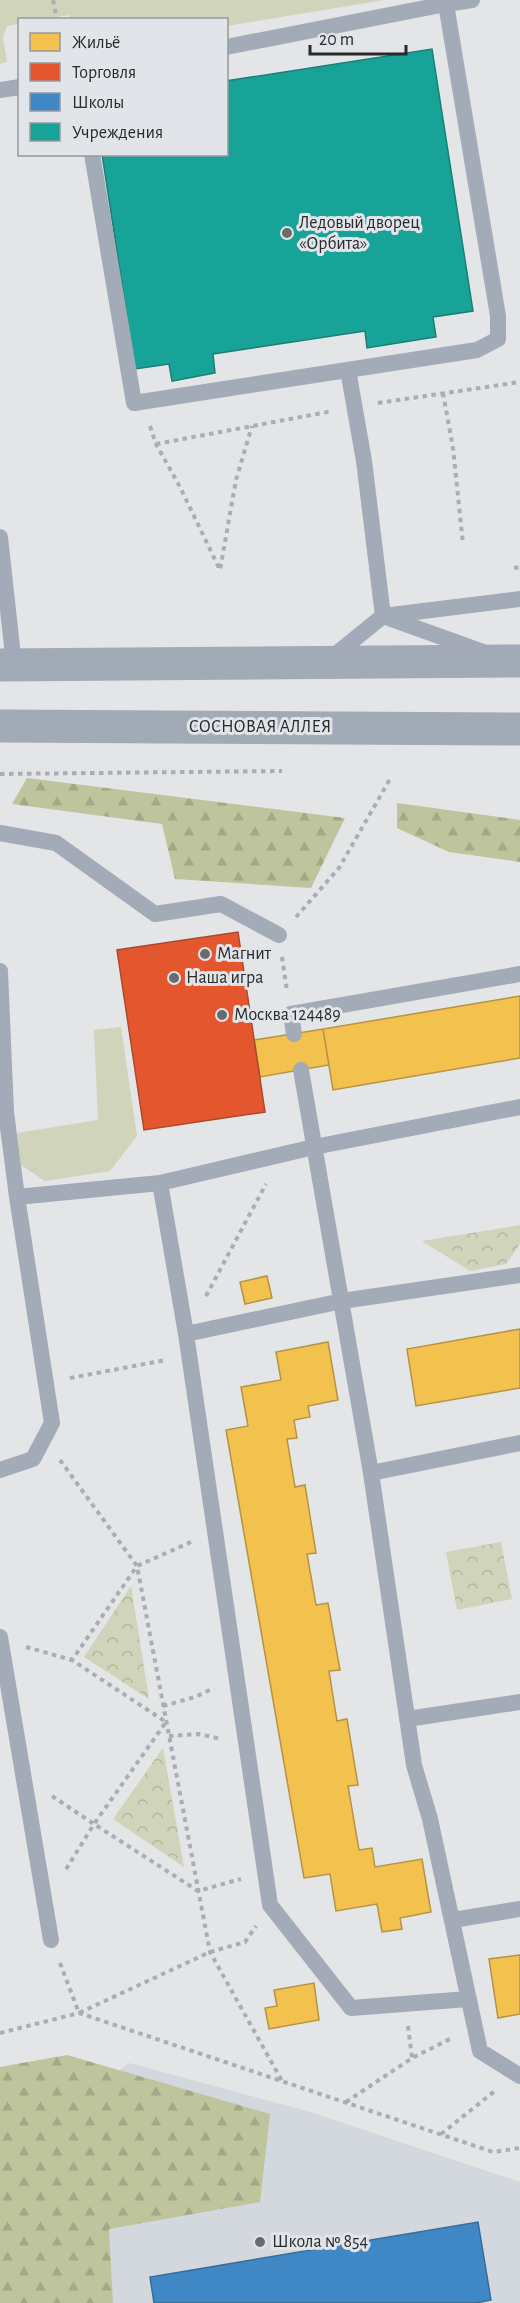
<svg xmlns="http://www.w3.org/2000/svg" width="520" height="2303" font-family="'Alegreya Sans',sans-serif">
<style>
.built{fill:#d3d7de}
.green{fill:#cfd4ba}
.forest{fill:url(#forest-firs)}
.park{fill:url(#park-crowns)}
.homes{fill:#f2c14e;stroke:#b59344;stroke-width:1.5}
.shops{fill:#e4572e;stroke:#ac492d;stroke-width:1.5}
.schools{fill:#3f88c5;stroke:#386c97;stroke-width:1.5}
.public{fill:#17a398;stroke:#1c7e77;stroke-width:1.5}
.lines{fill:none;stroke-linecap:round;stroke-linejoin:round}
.path{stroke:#a9adb6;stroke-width:4;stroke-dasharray:4.5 4.5;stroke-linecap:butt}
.service{stroke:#a3aab8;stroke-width:16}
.secondary{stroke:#a2a9b7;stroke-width:33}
.poi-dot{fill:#696b6d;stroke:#e1e4e9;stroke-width:2}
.labels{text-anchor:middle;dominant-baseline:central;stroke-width:6;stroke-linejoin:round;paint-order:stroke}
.poi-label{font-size:18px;fill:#28292b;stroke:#e1e4e9;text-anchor:start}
.street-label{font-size:18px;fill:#28292b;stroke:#e1e4e9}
</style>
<defs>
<pattern id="forest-firs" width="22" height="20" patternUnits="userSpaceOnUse" patternTransform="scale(1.5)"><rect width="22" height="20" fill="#bec49b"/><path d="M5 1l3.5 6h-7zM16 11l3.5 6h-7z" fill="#a3a886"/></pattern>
<pattern id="park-crowns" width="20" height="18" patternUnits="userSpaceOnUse" patternTransform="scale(1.5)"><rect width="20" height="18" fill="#cfd4ba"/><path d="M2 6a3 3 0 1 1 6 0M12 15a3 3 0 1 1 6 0" fill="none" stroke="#b2b6a0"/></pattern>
</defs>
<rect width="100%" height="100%" fill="#e3e5e7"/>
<!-- built -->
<path class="built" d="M129,2063L307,2111L520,2182V2303H0V2170Z"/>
<!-- green -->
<path class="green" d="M0,0H384L227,26L226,20H70L69,15L44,19L20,20L19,24L7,26L3,37L7,62L0,64Z
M121,1027L137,1136L110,1171L45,1181L21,1165L17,1133L98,1120L94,1030Z"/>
<!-- forest -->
<path class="forest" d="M27,778L345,818L311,888L175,879L162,824L12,804Z
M397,803L520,820V862L449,852L397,828Z
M67,2055L270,2114L260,2202L109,2229L113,2303H0V2067Z"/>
<!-- park -->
<path class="park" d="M520,1225V1244L506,1264L470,1271L422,1241Z
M501,1542L512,1599L457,1610L446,1552Z
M131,1586L149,1699L84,1657Z
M163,1748L184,1867L113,1819Z"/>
<!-- homes -->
<path class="homes" d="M520,996V1058L333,1090L323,1029Z
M323,1029L329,1065L260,1077L254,1040Z
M267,1276L272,1298L245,1304L240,1282Z
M520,1329V1388L416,1406L407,1349Z
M328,1342L338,1400L308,1406L310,1417L294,1420L297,1438L287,1439L295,1487L305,1485L316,1553L307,1554L316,1605L328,1603L340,1670L329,1671L337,1721L347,1719L358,1785L348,1786L359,1850L372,1848L375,1867L422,1859L431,1912L400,1918L402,1929L382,1932L377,1904L336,1911L330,1874L304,1878L226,1430L248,1426L241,1387L281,1380L276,1352Z
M520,1955V2014L498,2018L489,1959Z
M314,1983L319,2020L269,2029L265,2008L277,2006L274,1990Z"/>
<!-- shops -->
<path class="shops" d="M238,932L265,1112L144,1130L117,950Z"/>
<!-- schools -->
<path class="schools" d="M478,2222L491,2300L476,2303H154L150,2277Z"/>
<!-- public -->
<path class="public" d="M432,49L473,311L433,317L436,337L367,348L365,331L213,354L215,373L172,381L169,364L135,369L102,154H226V81Z"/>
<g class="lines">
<!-- path -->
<path class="path" d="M53,0L57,20
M443,393L453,448L463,544
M378,403L520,382
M150,426L156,444L180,487L220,570L236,480L252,426
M156,444L333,411
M514,568L520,567
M0,774L282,771
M296,917L339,868L390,779
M282,957L287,991
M206,1296L266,1184
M70,1378L166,1360
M60,1460L137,1566L72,1660L166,1722L94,1824L198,1891L241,1879
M191,1542L137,1566L210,1952L282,2081
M26,1647L72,1660
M163,1706L195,1697L214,1688
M169,1736L198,1734L222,1739
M52,1796L94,1824L65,1871
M60,1963L79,2013L210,1952L245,1942L256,1926
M408,2026L412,2058
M0,2033L79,2013L493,2152L520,2148
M346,2102L412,2058L452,2038
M441,2134L496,2090"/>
<!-- service -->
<path class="service" d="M446,4L472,0
M0,90L20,87
M92,154L134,403L477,350L498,339V316L446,4L226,47
M348,370L364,461L383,616L486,653
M0,537L14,665
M330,659L383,616L520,599
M0,833L56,843L155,914L221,904L279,935
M0,971L6,1112L17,1197L52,1423L33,1459L0,1470
M294,1034L291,1014L520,974
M301,1070L371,1473L414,1765L430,1819L480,2051L520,2076
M160,1183L186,1334L270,1905L351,2008L468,1999
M17,1197L160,1183L314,1147L520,1107
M186,1334L342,1301L520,1275
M371,1473L520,1443
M0,1637L51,1940
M407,1719L520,1702
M453,1920L520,1909"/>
<!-- secondary -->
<path class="secondary" d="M0,665L520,661
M0,726L520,729"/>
</g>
<!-- markers -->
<g class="poi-dot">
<circle cx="287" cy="233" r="6"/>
<circle cx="205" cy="954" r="6"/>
<circle cx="174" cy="978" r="6"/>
<circle cx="222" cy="1015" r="6"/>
<circle cx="260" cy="2242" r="6"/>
</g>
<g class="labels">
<!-- poi labels -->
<g class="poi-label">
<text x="299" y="223">Ледовый дворец<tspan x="299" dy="21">«Орбита»</tspan></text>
<text x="217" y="954">Магнит</text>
<text x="186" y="978">Наша игра</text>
<text x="234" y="1015">Москва 124489</text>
<text x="272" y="2242">Школа № 854</text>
</g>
<!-- street labels -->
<g class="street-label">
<text x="260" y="727">СОСНОВАЯ АЛЛЕЯ</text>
</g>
</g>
<!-- legend -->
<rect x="18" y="18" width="210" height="138" fill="#e1e4e9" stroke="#97999d" stroke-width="1.5"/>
<rect x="30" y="33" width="30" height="18" fill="#f2c14e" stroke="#97999d" stroke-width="1.5"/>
<text x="72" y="48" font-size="18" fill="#28292b">Жильё</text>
<rect x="30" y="63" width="30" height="18" fill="#e4572e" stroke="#97999d" stroke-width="1.5"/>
<text x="72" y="78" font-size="18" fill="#28292b">Торговля</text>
<rect x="30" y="93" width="30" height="18" fill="#3f88c5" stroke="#97999d" stroke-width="1.5"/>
<text x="72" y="108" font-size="18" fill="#28292b">Школы</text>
<rect x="30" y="123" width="30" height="18" fill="#17a398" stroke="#97999d" stroke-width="1.5"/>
<text x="72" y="138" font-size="18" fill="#28292b">Учреждения</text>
<!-- scale -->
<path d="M310 45v9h96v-9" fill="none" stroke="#28292b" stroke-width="3"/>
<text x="319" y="45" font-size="18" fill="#28292b" stroke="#e1e4e9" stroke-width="4.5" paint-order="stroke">20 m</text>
</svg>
